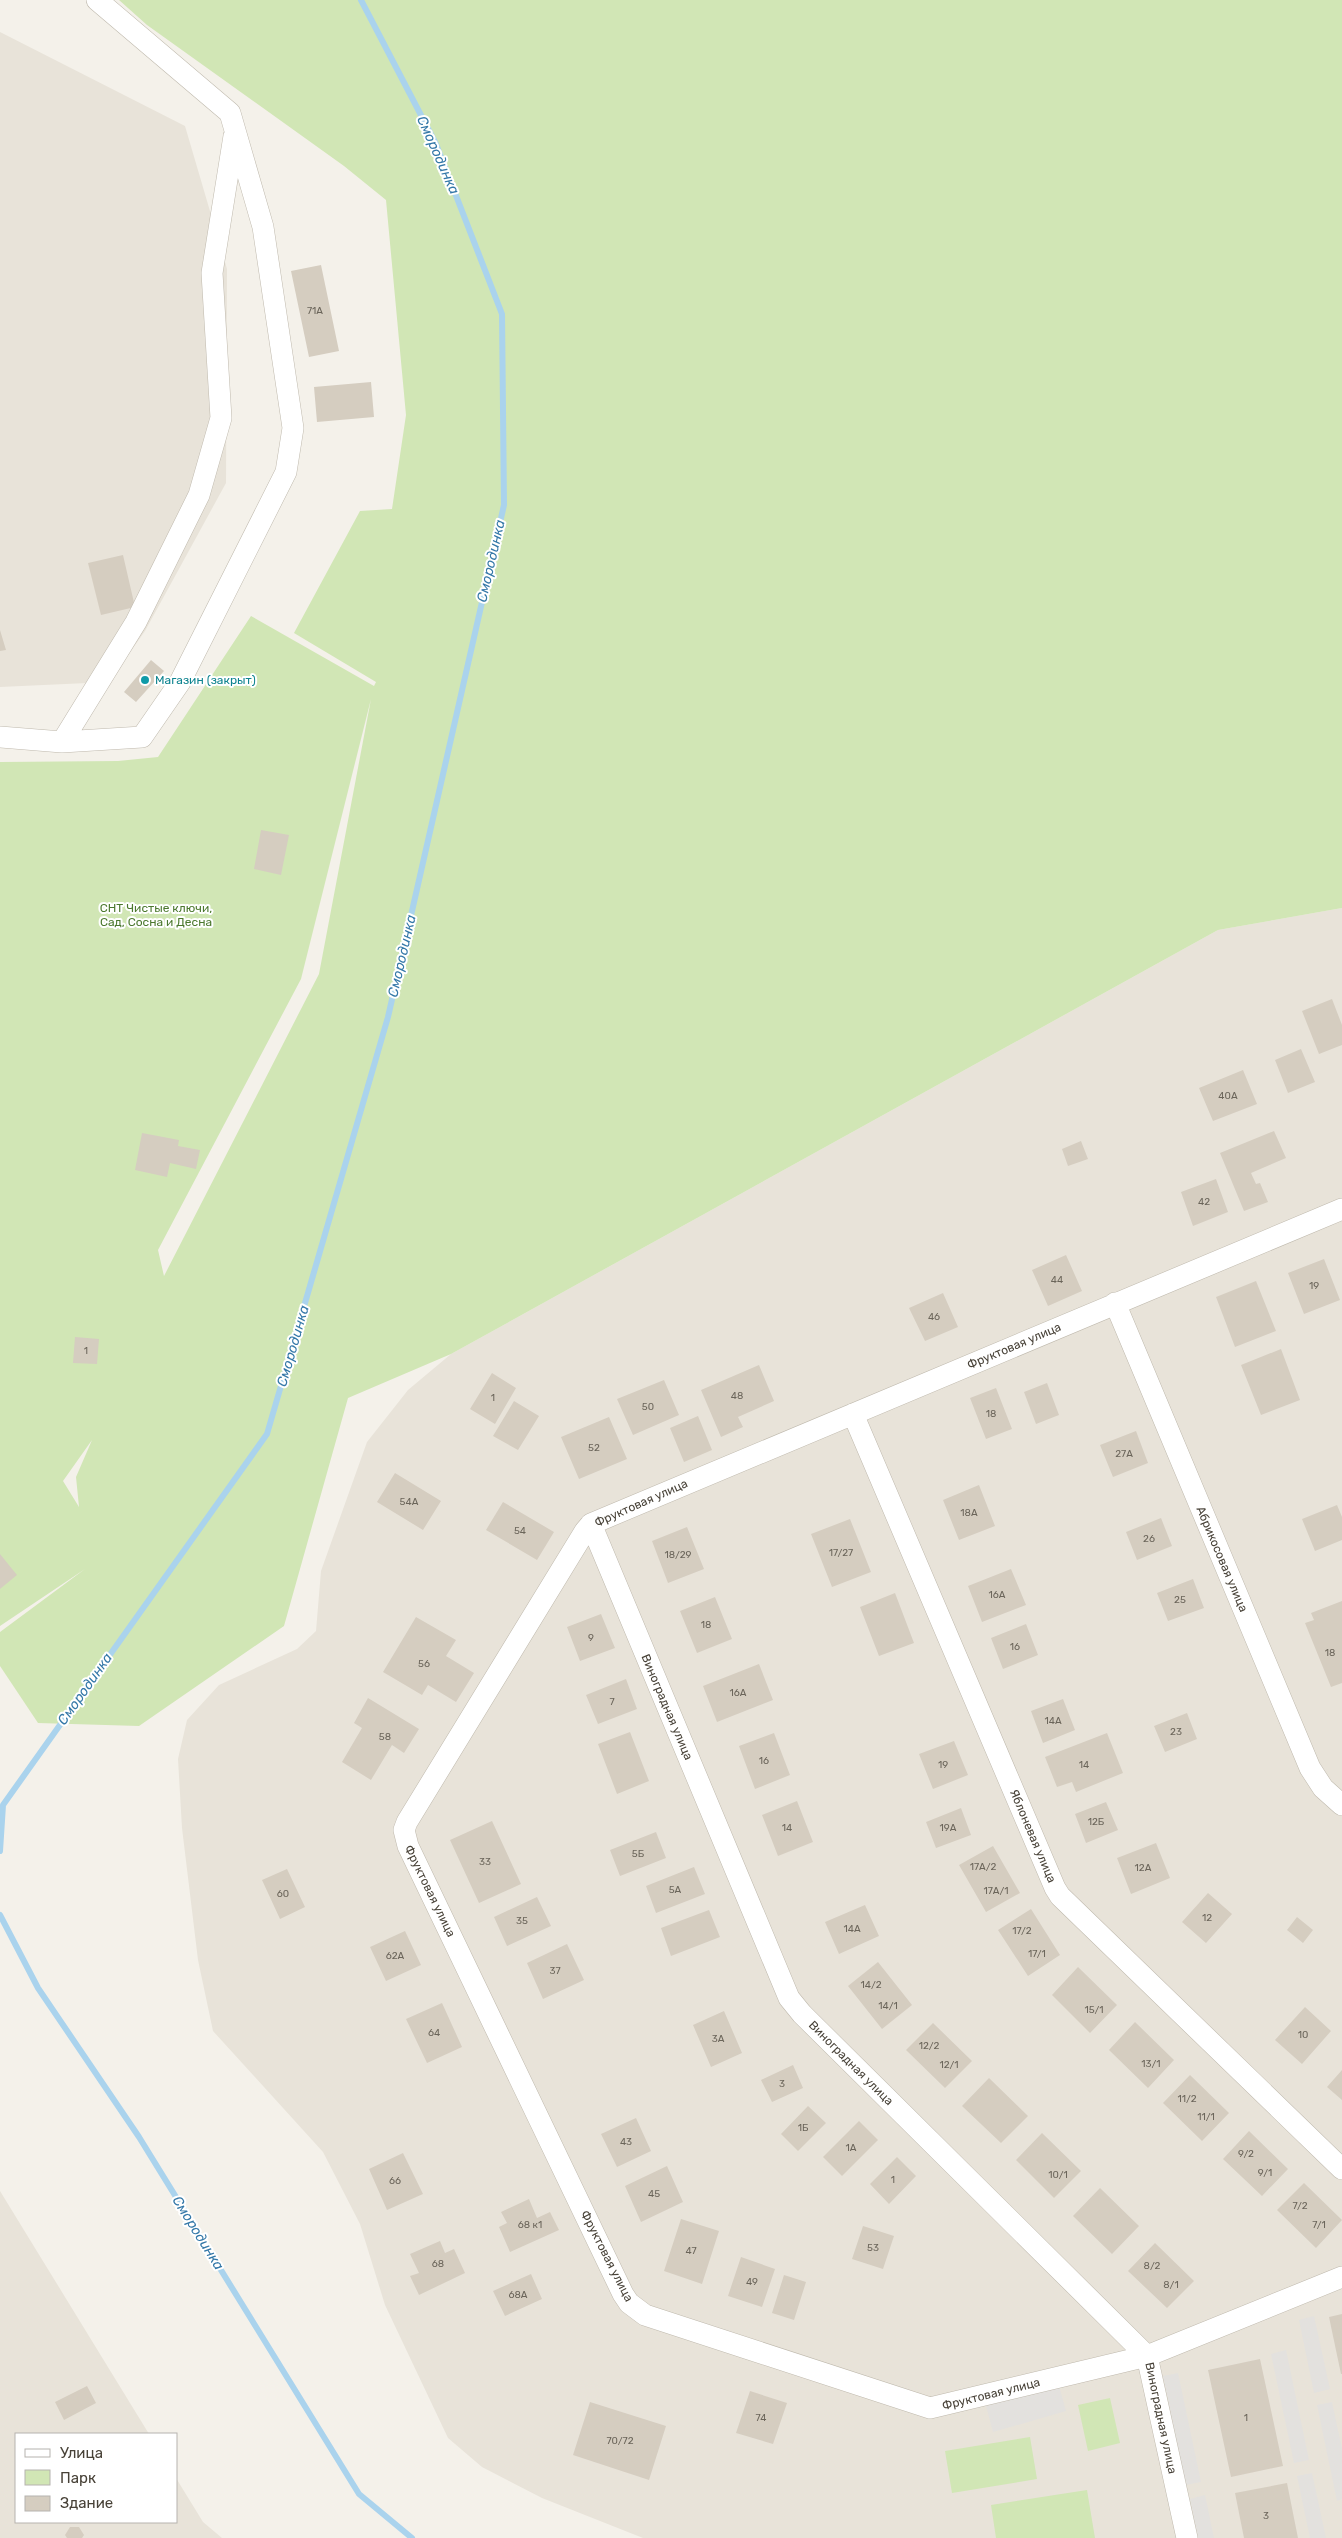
<svg xmlns="http://www.w3.org/2000/svg" width="1342" height="2538" font-family="Rubik,sans-serif">
<style>
.residential{fill:#e8e3d9}
.green{fill:#d1e6b5;fill-rule:evenodd}
.parking{fill:#e3e1de}
.lines{fill:none;stroke-linecap:round;stroke-linejoin:round}
.stream{stroke:#aad3ed;stroke-width:6}
.building{fill:#d5cdc0}
.street-casing{stroke:#bfb9ad;stroke-width:22}
.street{stroke:#fff;stroke-width:21}
.culture-dot{fill:#0f9aa8;stroke:#fff;stroke-width:2}
.labels{text-anchor:middle;dominant-baseline:central;stroke-width:4;stroke-linejoin:round;paint-order:stroke}
.number-label{font-size:10px;fill:#6b655a}
.culture-label{font-size:12px;fill:#0d838f;stroke:#fff;text-anchor:start}
.park-label{font-size:12px;fill:#4b782e;stroke:#fff}
.street-label{font-size:12px;fill:#484238;stroke:#fff}
.water-label{font-size:14px;font-style:italic;fill:#3478a8;stroke:#fff}
</style>
<rect width="100%" height="100%" fill="#f4f1ea"/>
<!-- residential -->
<path class="residential" d="M0,32L185,126L227,269L226,483L145,631L109,682L0,687Z
M1342,908V2538H643L542,2498L482,2467L448,2438L385,2305L360,2224L323,2152L213,2031L198,1960L182,1828L178,1759L187,1720L219,1685L297,1649L316,1631L321,1571L367,1442L408,1390L451,1354L1218,930Z
M0,2191L149,2434H16V2522H176V2478L203,2522L222,2538H0Z"/>
<!-- green -->
<path class="green" d="M119,0H1342V908L1218,930L451,1354L348,1398L284,1626L139,1726L38,1723L0,1666V1632L85,1569L0,1626V762L118,761L158,757L251,616L374,686L376,682L294,633L360,511L392,509L406,415L386,200L344,166L147,25ZM371,699L319,974L164,1276L158,1250L301,979ZM92,1440L76,1477L79,1507L63,1481Z
M1110,2398L1120,2443L1088,2451L1078,2405Z
M1030,2437L1037,2479L952,2493L945,2451Z
M1087,2490L1095,2538H996L991,2505Z"/>
<!-- parking -->
<path class="parking" d="M1314,2316L1330,2389L1314,2393L1299,2320Z
M1286,2350L1309,2460L1294,2463L1271,2354Z
M1178,2373L1201,2482L1186,2485L1163,2376Z
M1059,2386L1066,2411L993,2432L986,2406Z
M1332,2402L1342,2449V2499L1337,2501L1317,2405Z
M1312,2473L1326,2538H1310L1297,2476Z
M1205,2495L1214,2538H1198L1190,2499Z"/>
<g class="lines">
<!-- stream -->
<path class="stream" d="M0,1851L3,1805L267,1434L388,1017L504,505L502,314L436,144L361,0
M0,1915L38,1988L139,2137L359,2494L412,2538"/>
</g>
<!-- building -->
<path class="building" d="M321,265L339,351L309,357L291,271Z
M371,382L374,417L317,422L314,387Z
M123,555L135,607L101,615L88,563Z
M0,630L6,650L0,651Z
M151,660L164,671L136,702L124,692Z
M261,830L289,835L281,875L254,869Z
M1332,999L1342,1025V1045L1319,1054L1302,1011Z
M1301,1049L1315,1082L1288,1093L1275,1060Z
M1243,1070L1257,1104L1213,1121L1199,1088Z
M1274,1131L1286,1158L1251,1173L1256,1184L1260,1183L1268,1202L1244,1211L1220,1153Z
M142,1133L179,1140L178,1146L200,1150L196,1169L170,1163L167,1177L135,1170Z
M1081,1141L1088,1159L1068,1166L1062,1149Z
M1216,1179L1228,1212L1193,1226L1181,1192Z
M1066,1255L1082,1291L1048,1306L1032,1270Z
M1324,1259L1340,1300L1304,1314L1288,1273Z
M1256,1281L1276,1331L1235,1347L1216,1297Z
M943,1293L958,1327L925,1341L909,1308Z
M75,1337L99,1339L97,1364L73,1363Z
M1281,1349L1300,1400L1261,1415L1241,1365Z
M759,1365L774,1401L738,1417L743,1427L721,1437L701,1390Z
M492,1373L516,1388L495,1424L470,1409Z
M664,1380L679,1415L633,1435L617,1399Z
M1047,1383L1059,1415L1036,1424L1024,1392Z
M996,1388L1012,1429L986,1439L970,1398Z
M514,1401L539,1416L518,1450L493,1436Z
M698,1416L712,1450L684,1462L670,1428Z
M609,1417L627,1459L579,1479L561,1437Z
M1136,1431L1148,1463L1113,1477L1100,1445Z
M395,1473L441,1501L423,1530L377,1502Z
M979,1485L995,1526L959,1540L943,1500Z
M503,1502L554,1532L537,1560L486,1530Z
M1337,1505L1342,1517V1540L1315,1551L1302,1519Z
M1161,1518L1172,1546L1137,1560L1126,1532Z
M850,1519L871,1572L832,1587L811,1534Z
M687,1527L704,1569L668,1583L652,1541Z
M0,1554L17,1575L0,1589Z
M1011,1569L1026,1605L982,1622L968,1586Z
M1193,1579L1204,1608L1168,1621L1157,1593Z
M895,1593L914,1643L879,1656L860,1607Z
M715,1597L732,1639L697,1653L680,1611Z
M1342,1601V1683L1331,1687L1305,1623L1314,1620L1311,1613Z
M601,1614L615,1648L580,1661L567,1627Z
M416,1617L456,1640L446,1656L474,1673L456,1702L428,1685L422,1695L383,1672Z
M1026,1624L1038,1655L1003,1669L991,1638Z
M759,1664L773,1700L717,1722L703,1686Z
M626,1679L637,1709L598,1724L586,1695Z
M368,1698L419,1729L404,1753L392,1745L371,1780L342,1762L362,1728L354,1723Z
M1063,1699L1075,1730L1043,1743L1031,1711Z
M1187,1713L1197,1739L1165,1752L1154,1726Z
M630,1732L649,1781L617,1794L598,1744Z
M774,1733L790,1775L755,1789L739,1746Z
M1107,1733L1123,1773L1076,1792L1072,1782L1057,1787L1045,1757Z
M954,1741L968,1775L933,1789L919,1754Z
M797,1801L813,1842L778,1856L762,1815Z
M1106,1802L1118,1830L1086,1843L1075,1814Z
M961,1808L971,1835L936,1848L926,1822Z
M492,1821L521,1884L479,1903L450,1840Z
M656,1832L666,1858L620,1876L610,1850Z
M1156,1843L1170,1878L1131,1894L1117,1858Z
M993,1846L1020,1893L986,1912L959,1865Z
M694,1867L705,1894L656,1913L646,1886Z
M287,1869L305,1907L280,1919L262,1880Z
M1208,1893L1232,1914L1206,1943L1182,1922Z
M537,1897L551,1926L507,1946L494,1917Z
M865,1905L879,1936L839,1954L825,1922Z
M1031,1909L1060,1955L1028,1976L998,1930Z
M709,1910L720,1937L671,1956L661,1928Z
M1297,1917L1313,1930L1303,1943L1287,1930Z
M405,1931L421,1965L386,1981L370,1947Z
M567,1944L584,1980L543,1999L527,1963Z
M878,1962L912,2005L882,2029L848,1986Z
M1078,1967L1117,2005L1090,2033L1052,1995Z
M442,2003L462,2047L427,2063L406,2019Z
M1305,2007L1331,2031L1302,2064L1275,2040Z
M724,2011L742,2053L711,2067L693,2025Z
M1135,2022L1174,2060L1148,2088L1109,2050Z
M933,2023L972,2061L945,2088L906,2050Z
M793,2065L803,2088L772,2102L761,2080Z
M1342,2070V2100L1327,2087Z
M1190,2075L1229,2113L1202,2141L1163,2103Z
M989,2078L1028,2116L1001,2143L962,2106Z
M808,2106L826,2123L798,2151L781,2134Z
M636,2118L651,2151L617,2167L601,2134Z
M859,2121L878,2140L842,2176L823,2157Z
M1249,2131L1288,2169L1262,2196L1223,2159Z
M1042,2133L1081,2171L1054,2198L1016,2160Z
M403,2153L423,2194L387,2210L369,2169Z
M897,2157L916,2176L889,2204L870,2184Z
M667,2166L683,2202L641,2222L625,2186Z
M1304,2183L1342,2220L1316,2248L1277,2210Z
M1100,2188L1139,2226L1112,2254L1073,2216Z
M529,2199L537,2218L550,2212L559,2230L510,2252L499,2227L507,2223L501,2212Z
M681,2219L719,2231L702,2284L664,2271Z
M863,2226L894,2236L883,2269L852,2259Z
M440,2241L445,2253L454,2249L465,2273L419,2295L410,2276L419,2273L410,2254Z
M1155,2243L1194,2281L1167,2308L1128,2271Z
M741,2257L775,2269L762,2307L728,2296Z
M531,2274L542,2299L505,2316L493,2291Z
M784,2275L806,2282L794,2320L772,2313Z
M1342,2314V2374H1341L1329,2317Z
M1260,2359L1283,2466L1231,2477L1208,2370Z
M87,2386L96,2403L64,2420L55,2402Z
M750,2391L787,2403L773,2444L736,2433Z
M590,2402L666,2426L649,2480L573,2455Z
M1287,2483L1298,2538H1244L1235,2493Z
M70,2527H79L84,2535L82,2538H67L65,2535Z"/>
<g class="lines">
<!-- street casing -->
<g class="street-casing">
<path id="street" d="M0,737L62,742L142,737L180,682L286,472L293,428L263,227L230,113L97,0
M62,742L136,622L199,495L221,418L212,273L234,136
M1342,1209L591,1524L585,1531L407,1822L404,1830L408,1846L623,2294L629,2303L645,2315L930,2408L1147,2356L1342,2277
M1115,1303L1310,1768L1323,1788L1342,1805
M853,1414L1055,1888L1060,1896L1342,2169
M591,1524L789,1998L802,2014L1147,2356L1187,2538"/>
</g>
<!-- street -->
<use href="#street" class="street"/>
</g>
<!-- markers -->
<circle class="culture-dot" cx="145" cy="680" r="5"/>
<g class="labels">
<!-- number labels -->
<g class="number-label">
<text x="315" y="311">71А</text>
<text x="1228" y="1096">40А</text>
<text x="1204" y="1202">42</text>
<text x="1057" y="1280">44</text>
<text x="1314" y="1286">19</text>
<text x="934" y="1317">46</text>
<text x="86" y="1351">1</text>
<text x="737" y="1396">48</text>
<text x="493" y="1398">1</text>
<text x="648" y="1407">50</text>
<text x="991" y="1414">18</text>
<text x="594" y="1448">52</text>
<text x="1124" y="1454">27А</text>
<text x="409" y="1502">54А</text>
<text x="969" y="1513">18А</text>
<text x="520" y="1531">54</text>
<text x="1149" y="1539">26</text>
<text x="841" y="1553">17/27</text>
<text x="678" y="1555">18/29</text>
<text x="997" y="1595">16А</text>
<text x="1180" y="1600">25</text>
<text x="706" y="1625">18</text>
<text x="591" y="1638">9</text>
<text x="1015" y="1647">16</text>
<text x="1330" y="1653">18</text>
<text x="424" y="1664">56</text>
<text x="738" y="1693">16А</text>
<text x="612" y="1702">7</text>
<text x="1053" y="1721">14А</text>
<text x="1176" y="1732">23</text>
<text x="385" y="1737">58</text>
<text x="764" y="1761">16</text>
<text x="943" y="1765">19</text>
<text x="1084" y="1765">14</text>
<text x="1096" y="1822">12Б</text>
<text x="787" y="1828">14</text>
<text x="948" y="1828">19А</text>
<text x="638" y="1854">5Б</text>
<text x="485" y="1862">33</text>
<text x="983" y="1867">17А/2</text>
<text x="1143" y="1868">12А</text>
<text x="675" y="1890">5А</text>
<text x="996" y="1891">17А/1</text>
<text x="283" y="1894">60</text>
<text x="1207" y="1918">12</text>
<text x="522" y="1921">35</text>
<text x="852" y="1929">14А</text>
<text x="1022" y="1931">17/2</text>
<text x="1037" y="1954">17/1</text>
<text x="395" y="1956">62А</text>
<text x="555" y="1971">37</text>
<text x="871" y="1985">14/2</text>
<text x="888" y="2006">14/1</text>
<text x="1094" y="2010">15/1</text>
<text x="434" y="2033">64</text>
<text x="1303" y="2035">10</text>
<text x="718" y="2039">3А</text>
<text x="929" y="2046">12/2</text>
<text x="1151" y="2064">13/1</text>
<text x="949" y="2065">12/1</text>
<text x="782" y="2084">3</text>
<text x="1187" y="2099">11/2</text>
<text x="1206" y="2117">11/1</text>
<text x="803" y="2128">1Б</text>
<text x="626" y="2142">43</text>
<text x="851" y="2148">1А</text>
<text x="1246" y="2154">9/2</text>
<text x="1265" y="2173">9/1</text>
<text x="1058" y="2175">10/1</text>
<text x="893" y="2180">1</text>
<text x="395" y="2181">66</text>
<text x="654" y="2194">45</text>
<text x="1300" y="2206">7/2</text>
<text x="530" y="2225">68 к1</text>
<text x="1319" y="2225">7/1</text>
<text x="873" y="2248">53</text>
<text x="691" y="2251">47</text>
<text x="438" y="2264">68</text>
<text x="1152" y="2266">8/2</text>
<text x="752" y="2282">49</text>
<text x="1171" y="2285">8/1</text>
<text x="518" y="2295">68А</text>
<text x="761" y="2418">74</text>
<text x="1246" y="2418">1</text>
<text x="620" y="2441">70/72</text>
<text x="1266" y="2516">3</text>
</g>
<!-- culture labels -->
<g class="culture-label">
<text x="155" y="680">Магазин (закрыт)</text>
</g>
<!-- park labels -->
<g class="park-label">
<text x="156" y="908">СНТ Чистые ключи,<tspan x="156" dy="14">Сад, Сосна и Десна</tspan></text>
</g>
<!-- street labels -->
<g class="street-label">
<text transform="translate(1014 1346) rotate(-23)">Фруктовая улица</text>
<text transform="translate(641 1503) rotate(-24)">Фруктовая улица</text>
<text transform="translate(1222 1559) rotate(67)">Абрикосовая улица</text>
<text transform="translate(667 1707) rotate(67)">Виноградная улица</text>
<text transform="translate(1033 1836) rotate(67)">Яблоневая улица</text>
<text transform="translate(430 1891) rotate(64)">Фруктовая улица</text>
<text transform="translate(851 2063) rotate(45)">Виноградная улица</text>
<text transform="translate(607 2256) rotate(63)">Фруктовая улица</text>
<text transform="translate(991 2394) rotate(-14)">Фруктовая улица</text>
<text transform="translate(1161 2418) rotate(78)">Виноградная улица</text>
</g>
<!-- water labels -->
<g class="water-label">
<text transform="translate(438 155) rotate(66)">Смородинка</text>
<text transform="translate(491 561) rotate(-77)">Смородинка</text>
<text transform="translate(402 956) rotate(-77)">Смородинка</text>
<text transform="translate(293 1346) rotate(-74)">Смородинка</text>
<text transform="translate(85 1689) rotate(-55)">Смородинка</text>
<text transform="translate(198 2233) rotate(58)">Смородинка</text>
</g>
</g>
<!-- legend -->
<rect x="15" y="2433" width="162" height="90" fill="#ffffff" stroke="#b6b3af"/>
<rect x="25" y="2449" width="25" height="8" fill="#ffffff" stroke="#b6b3af"/>
<text x="60" y="2458" font-size="15" fill="#484238">Улица</text>
<rect x="25" y="2470" width="25" height="15" fill="#d1e6b5" stroke="#b6b3af"/>
<text x="60" y="2483" font-size="15" fill="#484238">Парк</text>
<rect x="25" y="2496" width="25" height="15" fill="#d5cdc0" stroke="#b6b3af"/>
<text x="60" y="2508" font-size="15" fill="#484238">Здание</text>
</svg>
